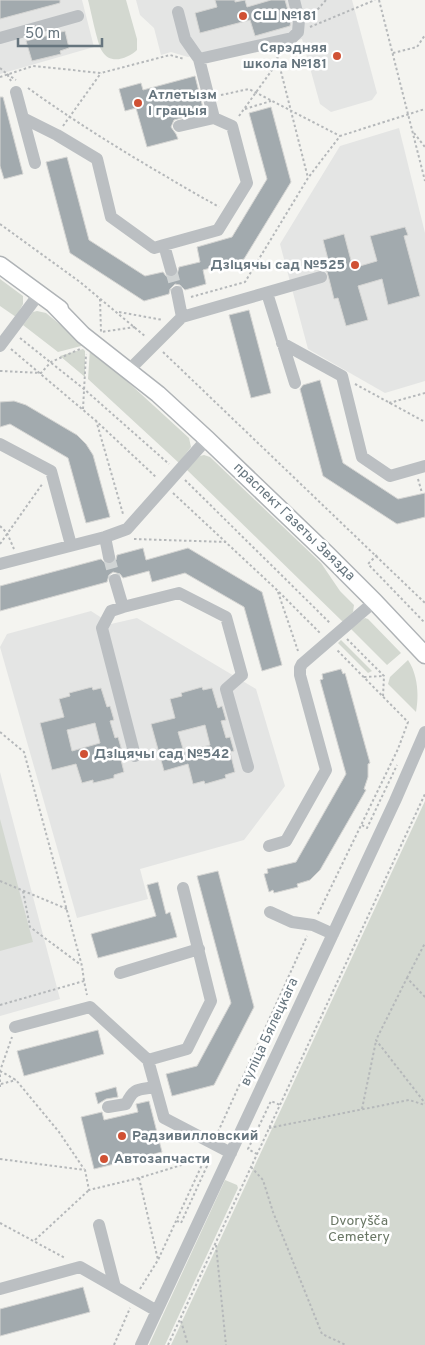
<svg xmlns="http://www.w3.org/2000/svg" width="425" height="1345" font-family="Overpass,sans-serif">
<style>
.built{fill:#e4e5e4}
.green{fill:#d3d8d0}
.building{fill:#a2aaae;stroke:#d5d5d3;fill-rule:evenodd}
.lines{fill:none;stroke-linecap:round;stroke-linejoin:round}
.minor-tunnel{stroke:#d0d4d4;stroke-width:12;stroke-dasharray:12 6;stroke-linecap:butt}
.major-casing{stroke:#afb3b6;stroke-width:19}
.path{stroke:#b5b8ba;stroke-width:2;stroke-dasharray:2.5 2.5;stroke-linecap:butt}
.minor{stroke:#bbbfc2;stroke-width:12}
.major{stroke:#fff;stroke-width:16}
.poi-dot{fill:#d05134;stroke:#fff;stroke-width:2}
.labels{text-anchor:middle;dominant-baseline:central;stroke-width:5;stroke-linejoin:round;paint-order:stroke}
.poi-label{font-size:14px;font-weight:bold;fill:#66757e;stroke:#fff;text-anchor:start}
.street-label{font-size:14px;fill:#66757e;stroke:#fff}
.park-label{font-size:14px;fill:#697664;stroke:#fff}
</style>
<rect width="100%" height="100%" fill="#f4f4f0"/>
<!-- built -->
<path class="built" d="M0,0H82L94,47L0,74Z
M136,0H352L377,93L372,100L331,112L320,104L302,39L255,52L200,53L188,57L171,52L161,55L154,28L140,15Z
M399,128L425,233V381L385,393L308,349L280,244L340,146Z
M91,611L111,624L137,618L256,689L285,786L244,840L140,869L148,899L77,918L0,647L7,634Z
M0,772L60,999L0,1016Z"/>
<!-- green -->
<path class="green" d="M88,0H126L137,39V50C127,59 110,65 102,51C97,43 91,11 88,0Z
M0,279L23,296V304L16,317L0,306Z
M37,311L46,313L85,345L58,352L23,325L33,312Z
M83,349L85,351V377L60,356Z
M90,349L118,370V373L189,438L191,447L179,463L88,379Z
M204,455L210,457L321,563L340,591L354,605L353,612L343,622L186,469L200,456Z
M365,618L368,619L401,653L387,665L350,628Z
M341,640L372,671L368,673L338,643Z
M408,660C418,675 419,695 416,712L388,684L390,677Z
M425,801V1345H171Z
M0,819L33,942L0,951Z
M225,1180L237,1185L238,1188L165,1345H149Z"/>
<!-- building -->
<path class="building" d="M0,0H60V3L0,19Z
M215,0H235V2L245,0L247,7L271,0H285L291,21L290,26L255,36L250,20L200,33L195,13L217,7Z
M65,31L69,48L60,51L61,54L32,61L26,41Z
M195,76L204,112L174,120L171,127L176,134L178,139L147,147L136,108L125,111L119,89L141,83L143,90Z
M0,97H3L23,174L4,179L0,166Z
M271,107L291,182L244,259L203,270L206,284L185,290L180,285L175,284L170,289L169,294L144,301L70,253L46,162L67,157L89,240L145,276L163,272L166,276L173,278L177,275L179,267L200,262L197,247L232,237L267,179L249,113Z
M405,227L408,235L404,236L420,296L388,305L382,279L358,286L368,320L346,326L338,298L334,299L329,279L326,268L330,267L323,240L344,234L353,268L377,261L370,236Z
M249,310L271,393L251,398L229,315Z
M320,380L343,463L398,499L425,493V517L397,524L323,476L300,389L303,385Z
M14,401L26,405L77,435L86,444L93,455L110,517L86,523L68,458L10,424L0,427V402Z
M143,548L146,560L188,548L262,592L282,665L262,671L244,607L185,573L152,582L149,571L123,578L120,574L113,572L109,575L107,582L0,611V586L101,559L106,564L111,565L116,560L117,555Z
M341,669L343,674L345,673L370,763L368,764V777L364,789L366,790L320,870L310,880L297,884L298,887L274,893L273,890L269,892L264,874L268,873L267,869L296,862L346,774L320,680L323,679L322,674Z
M92,687L93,690L101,688L107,707L110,706L114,720L110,721L115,738L118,737L122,751L119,752L124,772L114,775V778L93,783V780L82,783L76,764L52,770L40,723L64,717L59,699L70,696L69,693ZM95,723L100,743L72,751L67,730Z
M202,687L203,690L212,688L218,708L222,706L226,720L221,721L226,738L230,737L234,751L230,752L235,772L225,775L226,778L205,784L204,781L193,784L188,764L164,771L151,724L175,718L170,699L182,696L181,693ZM205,725L210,745L184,752L178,732Z
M218,871L254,1007L214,1085L172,1096L166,1074L197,1066L231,1003L197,876Z
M158,882L166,914L170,912L177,937L98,958L91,934L156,916L147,885Z
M98,1030L104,1054L24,1076L17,1051Z
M116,1087L118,1097L106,1099L98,1104L95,1093Z
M149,1101L162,1152L94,1169L81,1117L102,1112L104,1120L138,1112L136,1104Z
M83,1287L90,1312L0,1336V1309Z"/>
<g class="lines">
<!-- minor-tunnel -->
<path class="minor-tunnel" d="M171,270L177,292
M109,557L115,580"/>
<!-- major casing -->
<g class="major-casing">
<path id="major" d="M0,265L60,309
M53,304L83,335L158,394L207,439L327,554L375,602L425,655"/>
</g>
<!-- path -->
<path class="path" d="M379,0L425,181
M311,17L326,0
M310,27L375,0
M276,52L308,178
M393,53L417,47L425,35
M0,68L7,74L11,81
M7,74L16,80
M0,77L33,66L101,73L170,55L184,59
M28,88C89,132 154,170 219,207
M221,95L249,89L340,136
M245,109L271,101
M239,116L277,63
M63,126L101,73
M414,133L425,147
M0,224L80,282L146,337
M191,297L245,282L308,178L340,136L425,109
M100,299L101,332L135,327
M119,312L163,320
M20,338L84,389L169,464
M11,349L95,420L157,478
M163,352L425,603
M0,371L41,373L51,362L80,349
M355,384L425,422
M389,403L425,393
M83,409L86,354
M96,420L123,514
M418,479L422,493
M185,480L331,624
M173,493L277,590L320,633
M0,526L7,533L14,549
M134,539L226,542
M0,544L43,483
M377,555L368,564L425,623
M278,592L298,651
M347,639L384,676L383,697
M364,677L384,676
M0,732L24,752L82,966L84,981
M362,825L367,828L397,765
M0,881L67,909
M23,891L30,927L81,965
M318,914L398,749L408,722L336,649
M407,978L425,943
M425,997L407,978L376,1040L425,1103
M0,1005L84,981L87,995
M0,1071L16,1080L59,1132L84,1169
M1,1084L16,1080
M0,1087V1071L12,1037
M362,1109L376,1041
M269,1128L409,1100L425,1105
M218,1132L307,936
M257,1154L248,1149L271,1101L280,1105
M0,1159L85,1170L89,1190L139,1178L198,1160L207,1166L181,1223L177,1221
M251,1167L263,1180L273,1212L322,1334L346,1345
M139,1178L158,1260
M0,1223L65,1258
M35,1240L89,1190
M216,1245L226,1345
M140,1289L158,1260L207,1154
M181,1321L188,1345
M114,1345L130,1308
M168,1345L425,794"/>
<!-- minor -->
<path class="minor" d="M178,12L185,39L199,59L214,118
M0,38L78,16
M199,59L292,38L298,32L299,20L294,0
M16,92L35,163
M23,118L57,135L97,159L111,217L154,248L164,245L171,270
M164,245L218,230L247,183L232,126L214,118L179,126
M177,292L182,317
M267,293L295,383
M282,343L342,376L362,457L390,476L425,466
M0,346L39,294
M128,371L182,317L321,277
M0,444L51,471L71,545
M105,537L109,557
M0,564L105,537L127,529L207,439
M115,580L123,607L111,611L102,628L135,756
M123,607L179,593L226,617L242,675L226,689L248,767
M269,846L286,841L326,770L300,675V668L302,664L375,601
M183,888L211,1001L187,1049L148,1060L164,1118L231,1153
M270,912L292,922L313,925L333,934
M120,973L199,949
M15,1027L90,1007L148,1060
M108,1107L126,1104C134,1087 138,1090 155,1087
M99,1225L115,1287
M0,1289L80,1267L157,1311
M141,1345L395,801L425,732"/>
<!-- major -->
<use href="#major" class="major"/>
</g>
<!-- markers -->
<g class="poi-dot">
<circle cx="243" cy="16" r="5"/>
<circle cx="337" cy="56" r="5"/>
<circle cx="138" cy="103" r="5"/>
<circle cx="355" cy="265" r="5"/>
<circle cx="84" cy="754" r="5"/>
<circle cx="122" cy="1136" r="5"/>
<circle cx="104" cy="1159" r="5"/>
</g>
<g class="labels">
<!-- poi labels -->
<g class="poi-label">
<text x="253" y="16">СШ №181</text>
<text x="327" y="48" text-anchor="end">Сярэдняя<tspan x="327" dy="16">школа №181</tspan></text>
<text x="148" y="95">Атлетызм<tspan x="148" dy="16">і грацыя</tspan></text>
<text x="345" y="265" text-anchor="end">Дзіцячы сад №525</text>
<text x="94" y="754">Дзіцячы сад №542</text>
<text x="132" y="1136">Радзивилловский</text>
<text x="114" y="1159">Автозапчасти</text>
</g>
<!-- street labels -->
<g class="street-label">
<text transform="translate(294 522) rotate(44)">праспект Газеты Звязда</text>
<text transform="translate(270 1032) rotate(-65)">вуліца Бялецкага</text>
</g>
<!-- park labels -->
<g class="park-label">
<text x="359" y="1221">Dvoryšča<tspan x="359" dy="16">Cemetery</tspan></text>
</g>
</g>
<!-- scale -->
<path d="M18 38v8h84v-8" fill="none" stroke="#66757e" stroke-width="2.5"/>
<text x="25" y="38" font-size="15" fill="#66757e" stroke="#ffffff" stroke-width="4" paint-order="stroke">50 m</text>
</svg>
